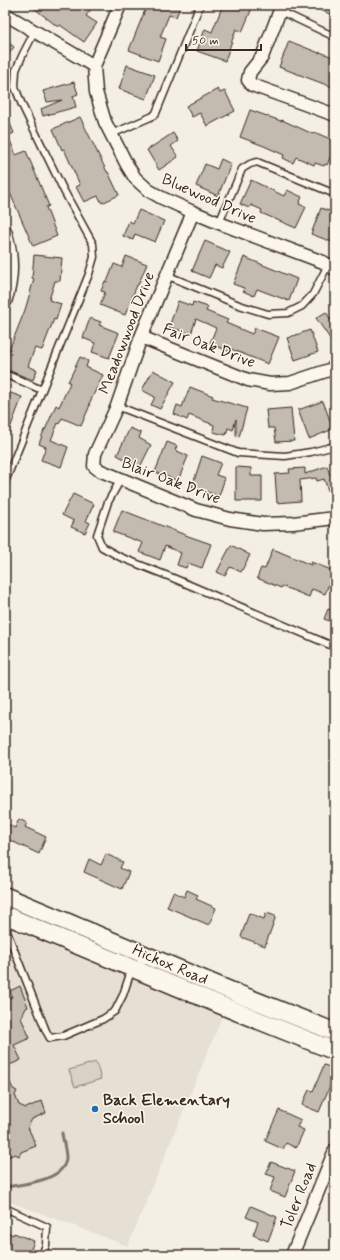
<svg xmlns="http://www.w3.org/2000/svg" width="340" height="1260" font-family="Mynerve,sans-serif">
<style>
.built{fill:#e5dfd4}
.green{fill:#d8d1c6;stroke:#8a7e72}
.lines{fill:none;stroke-linecap:round;stroke-linejoin:round}
.stream{stroke:#817468;stroke-width:3}
.building{fill:#c3bbb0;stroke:#3b2a1e}
.lane-casing{stroke:#3b2a1e;stroke-width:9}
.street-casing{stroke:#3b2a1e;stroke-width:15}
.secondary-casing{stroke:#3b2a1e;stroke-width:20}
.lane{stroke:#fbf7ec;stroke-width:6}
.street{stroke:#fbf7ec;stroke-width:12}
.secondary{stroke:#fbf7ec;stroke-width:17}
.poi-dot{fill:#1f6fb2;stroke:#fbf7ec;stroke-width:1.5}
.labels{text-anchor:middle;dominant-baseline:central;stroke-width:3;stroke-linejoin:round;paint-order:stroke}
.street-label{font-size:16px;fill:#3b2a1e;stroke:#fbf7ec}
.poi-label{font-size:16px;font-weight:bold;fill:#3b2a1e;stroke:#fbf7ec;text-anchor:start}
</style>
<rect width="100%" height="100%" fill="#f3efe4"/>
<filter id="ink" filterUnits="userSpaceOnUse"><feTurbulence type="fractalNoise" baseFrequency=".025" numOctaves="2"/><feDisplacementMap in="SourceGraphic" scale="8" xChannelSelector="R" yChannelSelector="G"/><feConvolveMatrix kernelMatrix="1 2 1 2 8 2 1 2 1" color-interpolation-filters="sRGB"/></filter>
<g filter="url(#ink)">
<!-- built -->
<path class="built" d="M5,927L222,1017L128,1246L5,1200Z"/>
<!-- green -->
<path class="green" d="M96,1062L101,1079L75,1087L69,1070Z"/>
<g class="lines">
<!-- stream -->
<path class="stream" d="M5,1187C23,1184 65,1181 66,1158C66,1150 63,1141 62,1133"/>
</g>
<!-- building -->
<path class="building" d="M30,5H85L91,9L86,16L97,23L84,42L60,25L58,27Z
M147,5H181L176,17L169,15L160,37L166,39L158,61L129,50Z
M223,5H244L252,8L242,32L236,29L225,61L197,51L205,29L212,32Z
M310,5H335V16L310,6Z
M5,40L14,47L5,59Z
M289,41L319,53L320,52L335,58V78L332,87L279,67Z
M127,65L155,75L146,99L119,89Z
M74,82L78,94L73,96L76,107L43,116L41,109L62,100L47,102L43,91Z
M218,89L220,93L225,91L235,111L207,126L200,113L192,117L186,106Z
M250,110L281,121L282,120L313,134L314,132L335,141V146L327,165L325,164L324,166L315,163L314,165L296,157L293,163L283,158L284,155L264,146L240,137Z
M5,112L14,133L8,136L16,155L26,151L49,206L46,207L57,236L33,246L7,186L5,187Z
M80,117L107,172H108L119,195L102,203L98,196L84,202L76,187L80,185L64,149L62,150L53,129Z
M173,133L178,141L171,146L178,157L159,170L147,150Z
M221,159L231,164L218,196L196,186L205,164L217,169Z
M251,180L284,196L287,190L302,197L299,204L306,207L296,228L261,213L262,210L251,205L249,208L240,204Z
M321,208L335,213V243L311,234Z
M139,210L164,221L155,242L135,234L133,240L123,236L129,221L133,223Z
M205,241L230,252L222,268L215,265L209,278L192,271Z
M34,255L62,258L60,281H55L49,300L61,304L56,320L54,319L42,350L35,348L28,366L37,370L33,380L5,369V360L25,310L34,279L32,278Z
M126,256L147,264L138,285H137L125,315L100,305L105,292L101,291L105,281L107,282L114,264L122,267Z
M244,257L297,279L289,301L257,289L254,296L243,291L244,288L233,284Z
M178,301L192,306L193,302L208,307L206,311L228,320L226,323L252,334L255,328L279,337L268,364L231,349L230,352L210,343L216,328L196,319L191,334L169,327Z
M326,312L331,320L335,317V346L316,318Z
M90,318L101,322L99,325L119,333L109,358L92,352L95,343L83,338Z
M310,330L318,352L295,360L287,338Z
M80,357L88,361L86,367L103,375L89,404L90,405L81,426L62,418L59,424L58,423L51,440L68,447L61,467L41,460L46,447L39,444L44,430H45L56,405L59,407L70,383L68,382Z
M153,370L175,382L160,409L151,405L155,397L142,390Z
M190,387L213,396L212,398L247,408L239,437L236,436V419L233,430L228,428L226,435L213,432L214,425L189,415L187,420L174,414L177,405L182,407Z
M5,391L22,397L6,439H5Z
M323,401L333,429L309,439L298,410Z
M291,408L294,441L276,442L274,428H268L266,410Z
M130,428L141,433L139,438L151,445L140,467L117,455Z
M167,442L177,446L175,450L188,456L178,481L155,472Z
M202,456L221,463L216,475L225,478L219,496L192,487Z
M327,466L330,475L335,473V507H334L324,479L317,481L316,478L300,480L301,501L277,503L275,474L290,473L289,469L305,468V474Z
M236,467L251,468V476H262V501H236Z
M73,494L94,504L86,521L90,523L85,533L71,527L74,521L62,515Z
M122,510L188,536L211,544L202,568L188,563L186,568L177,565L181,553L165,546L160,560L139,552L143,543L113,532Z
M231,545L250,555L241,572L230,567L225,576L217,572Z
M273,549L311,565V562L334,571L325,594L312,589L309,597L282,586L281,588L257,578L261,568L265,569Z
M328,609L335,611V623L324,619Z
M19,819L27,823L25,827L46,837L39,854L5,838V823L15,828Z
M106,854L123,862L120,868L129,872L122,889L84,872L89,859L101,865Z
M187,890L198,895L196,899L216,908L209,925L167,907L173,892L184,897Z
M249,913L264,919L266,913L276,916L265,946L241,937Z
M20,986L28,1007L26,1008L21,1018L30,1038L14,1045L21,1060L5,1067V1000L12,997L10,991Z
M324,1065L335,1069V1074L319,1112L302,1105L309,1090L313,1091Z
M5,1071L13,1089L17,1091L15,1095L19,1105L26,1108L42,1101L46,1113L32,1119L28,1127L36,1146L21,1152L19,1156L15,1154L5,1158Z
M279,1110L301,1120L297,1127L304,1130L296,1148L286,1143L283,1149L265,1141Z
M271,1162L295,1171L285,1197L270,1191L275,1177L266,1174Z
M251,1206L277,1217L268,1241L253,1235L258,1222L246,1217Z
M5,1231L13,1235L14,1233L34,1241L29,1255H5Z"/>
<g class="lines">
<!-- lane casing -->
<g class="lane-casing">
<path id="lane" d="M280,11L335,37
M112,134L153,116L156,113L200,5
M219,223L242,169L250,164L257,162L335,194
M166,275L239,305L268,314L288,313L302,306L313,294L328,265
M5,374L42,390
M117,406L238,453L285,456L311,452L335,446
M121,479L108,502L97,535L102,547L120,557L173,578L335,647
M5,482L89,274L94,257L93,244L64,191L22,105L15,87L16,70L23,54L35,31
M8,918L7,932L46,1031L50,1038L63,1036L103,1019L115,1011L123,995L132,968
M5,1208L47,1227L46,1245L42,1255"/>
</g>
<!-- street casing -->
<g class="street-casing">
<path id="street" d="M120,5L94,66L96,92L105,122L127,165L135,178L148,190L162,198L193,212L219,223L323,262L335,269
M282,5L262,57L250,72L248,80L252,85L335,115
M5,14L94,66
M193,212L141,337L117,406L95,454L94,466L99,470L196,510L230,519L263,524L293,523L335,518
M5,231C13,255 13,279 5,302
M141,337L248,380L270,384L290,383L329,370L335,367
M292,1255L335,1150"/>
</g>
<!-- secondary casing -->
<g class="secondary-casing">
<path id="secondary" d="M5,896L236,993L335,1032
M5,915L230,1009L335,1051"/>
</g>
<!-- lane -->
<use href="#lane" class="lane"/>
<!-- street -->
<use href="#street" class="street"/>
<!-- secondary -->
<use href="#secondary" class="secondary"/>
</g>
</g>
<!-- markers -->
<circle class="poi-dot" cx="95" cy="1109" r="4"/>
<g class="labels">
<!-- street labels -->
<g class="street-label">
<text transform="translate(209 199) rotate(24)">Bluewood Drive</text>
<text transform="translate(127 333) rotate(-69)">Meadowwood Drive</text>
<text transform="translate(209 346) rotate(21)">Fair Oak Drive</text>
<text transform="translate(171 481) rotate(21)">Blair Oak Drive</text>
<text transform="translate(170 965) rotate(23)">Hickox Road</text>
<text transform="translate(299 1196) rotate(-68)">Toler Road</text>
</g>
<!-- poi labels -->
<g class="poi-label">
<text x="103" y="1100">Back Elementary<tspan x="103" dy="18">School</tspan></text>
</g>
</g>
<!-- margin -->
<rect width="340" height="1260" fill="none" stroke="#fbf7ec" stroke-width="20"/>
<rect x="10" y="10" width="320" height="1240" fill="none" stroke="#3b2a1e" stroke-width="1.5" filter="url(#ink)"/>
<!-- scale -->
<path d="M186 44v6h75v-6" fill="none" stroke="#3b2a1e" stroke-width="2"/>
<text x="192" y="44" font-size="12" fill="#3b2a1e" stroke="#fbf7ec" stroke-width="3" paint-order="stroke">50 m</text>
</svg>
